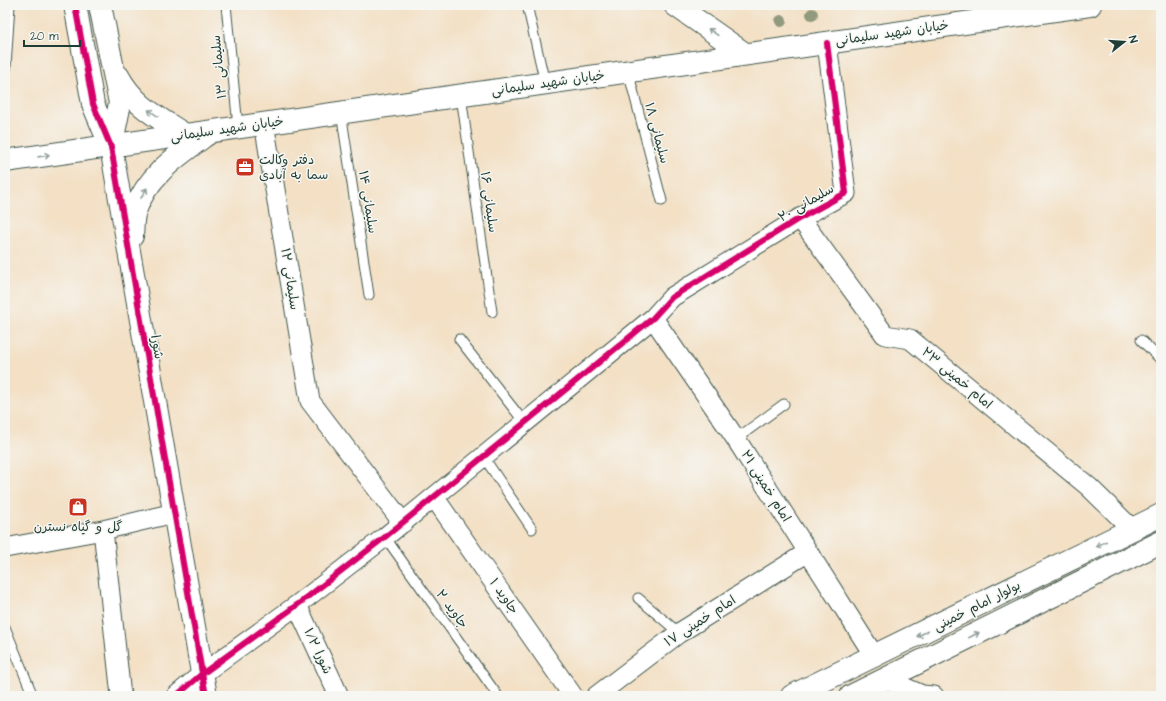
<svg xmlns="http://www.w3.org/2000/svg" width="1166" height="701" font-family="'Architects Daughter','Playpen Sans Arabic',sans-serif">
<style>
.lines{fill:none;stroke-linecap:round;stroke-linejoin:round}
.lane-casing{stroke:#3f554a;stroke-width:11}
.street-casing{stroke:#3f554a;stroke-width:21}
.secondary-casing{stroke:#3f554a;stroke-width:24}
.lane{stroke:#fff;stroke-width:9}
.street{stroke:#fff;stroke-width:19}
.secondary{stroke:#fff;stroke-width:22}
.cycleway-casing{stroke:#f6f6f2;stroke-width:8}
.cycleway{stroke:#d6006c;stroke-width:6}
.tree{fill:#919a7e}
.oneway{stroke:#8f9e9a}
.labels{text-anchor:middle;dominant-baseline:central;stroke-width:3;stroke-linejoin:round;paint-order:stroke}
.street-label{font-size:13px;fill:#1f3d34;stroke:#f6f6f2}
.poi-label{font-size:13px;fill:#1f3d34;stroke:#f6f6f2;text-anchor:start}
</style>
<rect width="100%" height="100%" fill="#f6f6f2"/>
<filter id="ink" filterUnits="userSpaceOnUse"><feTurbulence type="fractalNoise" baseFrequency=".025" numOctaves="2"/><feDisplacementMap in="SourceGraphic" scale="8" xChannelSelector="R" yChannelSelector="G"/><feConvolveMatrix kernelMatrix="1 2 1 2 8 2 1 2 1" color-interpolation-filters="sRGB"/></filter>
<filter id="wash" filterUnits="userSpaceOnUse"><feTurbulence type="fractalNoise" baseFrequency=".012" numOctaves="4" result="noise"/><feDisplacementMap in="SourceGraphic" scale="16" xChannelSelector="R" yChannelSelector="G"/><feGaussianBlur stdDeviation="0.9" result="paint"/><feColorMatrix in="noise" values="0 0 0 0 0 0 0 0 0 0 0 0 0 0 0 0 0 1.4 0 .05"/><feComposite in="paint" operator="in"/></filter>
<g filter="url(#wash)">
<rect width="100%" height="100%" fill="#f3e0c5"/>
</g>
<g filter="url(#ink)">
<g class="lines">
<!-- lane casing -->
<g class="lane-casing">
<path id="lane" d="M226,5L238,127
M527,5L545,83
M628,71L662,201
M5,82L10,5
M461,96L492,312
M341,112L369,295
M459,339L524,422
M1141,340L1161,360
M736,439L784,404
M483,456L532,529
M385,537L498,696
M638,598L679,633
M5,627L33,696"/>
</g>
<!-- street casing -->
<g class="street-casing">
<path id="street" d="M982,5L984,20
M264,123L310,401L403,523
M800,218L885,335L910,339L1089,487L1132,529
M653,318L736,439L875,657
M434,497L573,696
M103,530L121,696
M5,548L103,530L174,513
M297,605L339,696
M885,679L922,695L934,696
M176,696L202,674L297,605L385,537L653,318L672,297L800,218L846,193L827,43
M596,696L679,633L808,552"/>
</g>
<!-- secondary casing -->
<g class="secondary-casing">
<path id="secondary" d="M75,5L93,104L111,147L206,696
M100,5L120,103L111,147
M675,5L745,54
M118,76C134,106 158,117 185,135
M5,161L1090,5
M132,236C133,228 132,219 135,211C147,175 180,154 210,132
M792,696L1161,515
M851,696L1161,542"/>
</g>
<!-- lane -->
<use href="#lane" class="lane"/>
<!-- street -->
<use href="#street" class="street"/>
<!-- secondary -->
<use href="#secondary" class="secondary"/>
<!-- cycleway casing -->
<g class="cycleway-casing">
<path id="cycleway" d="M75,5L93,104L111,147L206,696
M176,696L202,674L297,605L385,537L653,318L672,297L800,218L846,193L827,43"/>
</g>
<!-- cycleway -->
<use href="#cycleway" class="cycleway"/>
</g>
<!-- trees -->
<g class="tree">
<circle cx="812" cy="14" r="6"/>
<circle cx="781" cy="21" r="6"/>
</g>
<!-- one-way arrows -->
<defs><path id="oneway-shaft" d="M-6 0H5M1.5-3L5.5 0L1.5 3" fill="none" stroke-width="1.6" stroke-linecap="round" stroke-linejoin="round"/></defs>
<g class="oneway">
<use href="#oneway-shaft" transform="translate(713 32) rotate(-145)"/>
<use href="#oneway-shaft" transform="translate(153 113) rotate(-146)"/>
<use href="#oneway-shaft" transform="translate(44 156) rotate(-8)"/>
<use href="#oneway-shaft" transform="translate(144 193) rotate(-60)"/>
<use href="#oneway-shaft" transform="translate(1101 544) rotate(153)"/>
<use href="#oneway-shaft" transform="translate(922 634) rotate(153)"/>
<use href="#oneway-shaft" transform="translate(974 635) rotate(-27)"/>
</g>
</g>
<!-- icons -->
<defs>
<g id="office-square" transform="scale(1)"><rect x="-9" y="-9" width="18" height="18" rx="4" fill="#c8321e" stroke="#f6f6f2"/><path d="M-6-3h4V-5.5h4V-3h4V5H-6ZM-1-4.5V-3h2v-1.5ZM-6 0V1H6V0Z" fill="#fff"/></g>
<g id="shop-square" transform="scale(1)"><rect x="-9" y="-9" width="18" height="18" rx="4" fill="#c8321e" stroke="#f6f6f2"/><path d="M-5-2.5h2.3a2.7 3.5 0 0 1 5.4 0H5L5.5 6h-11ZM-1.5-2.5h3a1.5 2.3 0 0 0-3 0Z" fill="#fff"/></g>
</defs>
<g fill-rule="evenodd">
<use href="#office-square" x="245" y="167"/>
<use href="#shop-square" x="78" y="507"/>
</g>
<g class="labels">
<!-- street labels -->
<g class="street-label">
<text transform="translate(892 33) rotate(-8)">خیابان شهید سلیمانی</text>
<text transform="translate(219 67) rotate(-96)">سلیمانی ۱۳</text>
<text transform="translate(548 83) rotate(-8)">خیابان شهید سلیمانی</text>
<text transform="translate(227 129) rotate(-8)">خیابان شهید سلیمانی</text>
<text transform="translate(657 133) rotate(75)">سلیمانی ۱۸</text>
<text transform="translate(368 202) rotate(81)">سلیمانی ۱۴</text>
<text transform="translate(489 202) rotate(82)">سلیمانی ۱۶</text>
<text transform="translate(806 203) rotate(-30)">سلیمانی ۲۰</text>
<text transform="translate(290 279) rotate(81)">سلیمانی ۱۲</text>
<text transform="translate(157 347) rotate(80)">شورا</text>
<text transform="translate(957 378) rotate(40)">امام خمینی ۲۳</text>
<text transform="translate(766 486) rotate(58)">امام خمینی ۲۱</text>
<text transform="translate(504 596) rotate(55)">جاوید ۱</text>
<text transform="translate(977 606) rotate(-27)">بولوار امام خمینی</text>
<text transform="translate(452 609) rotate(54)">جاوید ۲</text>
<text transform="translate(700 621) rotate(-33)">امام خمینی ۱۷</text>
<text transform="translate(318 651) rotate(65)">شورا ۱/۲</text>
</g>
<!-- poi labels -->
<g class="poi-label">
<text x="259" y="160">دفتر وکالت<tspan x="259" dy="15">سما به آبادی</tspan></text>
<text x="78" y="527" text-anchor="middle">گل و گیاه نسترن</text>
</g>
</g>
<!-- margin -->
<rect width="1166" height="701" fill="none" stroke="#f6f6f2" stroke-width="20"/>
<!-- north arrow -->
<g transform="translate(1124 42) rotate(73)" stroke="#f6f6f2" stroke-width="3" paint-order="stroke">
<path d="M0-3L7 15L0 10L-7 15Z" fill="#1f3d34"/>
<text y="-6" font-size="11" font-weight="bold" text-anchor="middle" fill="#1f3d34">N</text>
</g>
<!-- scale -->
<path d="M24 40v6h56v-6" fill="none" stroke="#1f3d34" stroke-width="2"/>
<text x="30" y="40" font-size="12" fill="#1f3d34" stroke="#f6f6f2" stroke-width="3" paint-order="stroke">20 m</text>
</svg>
